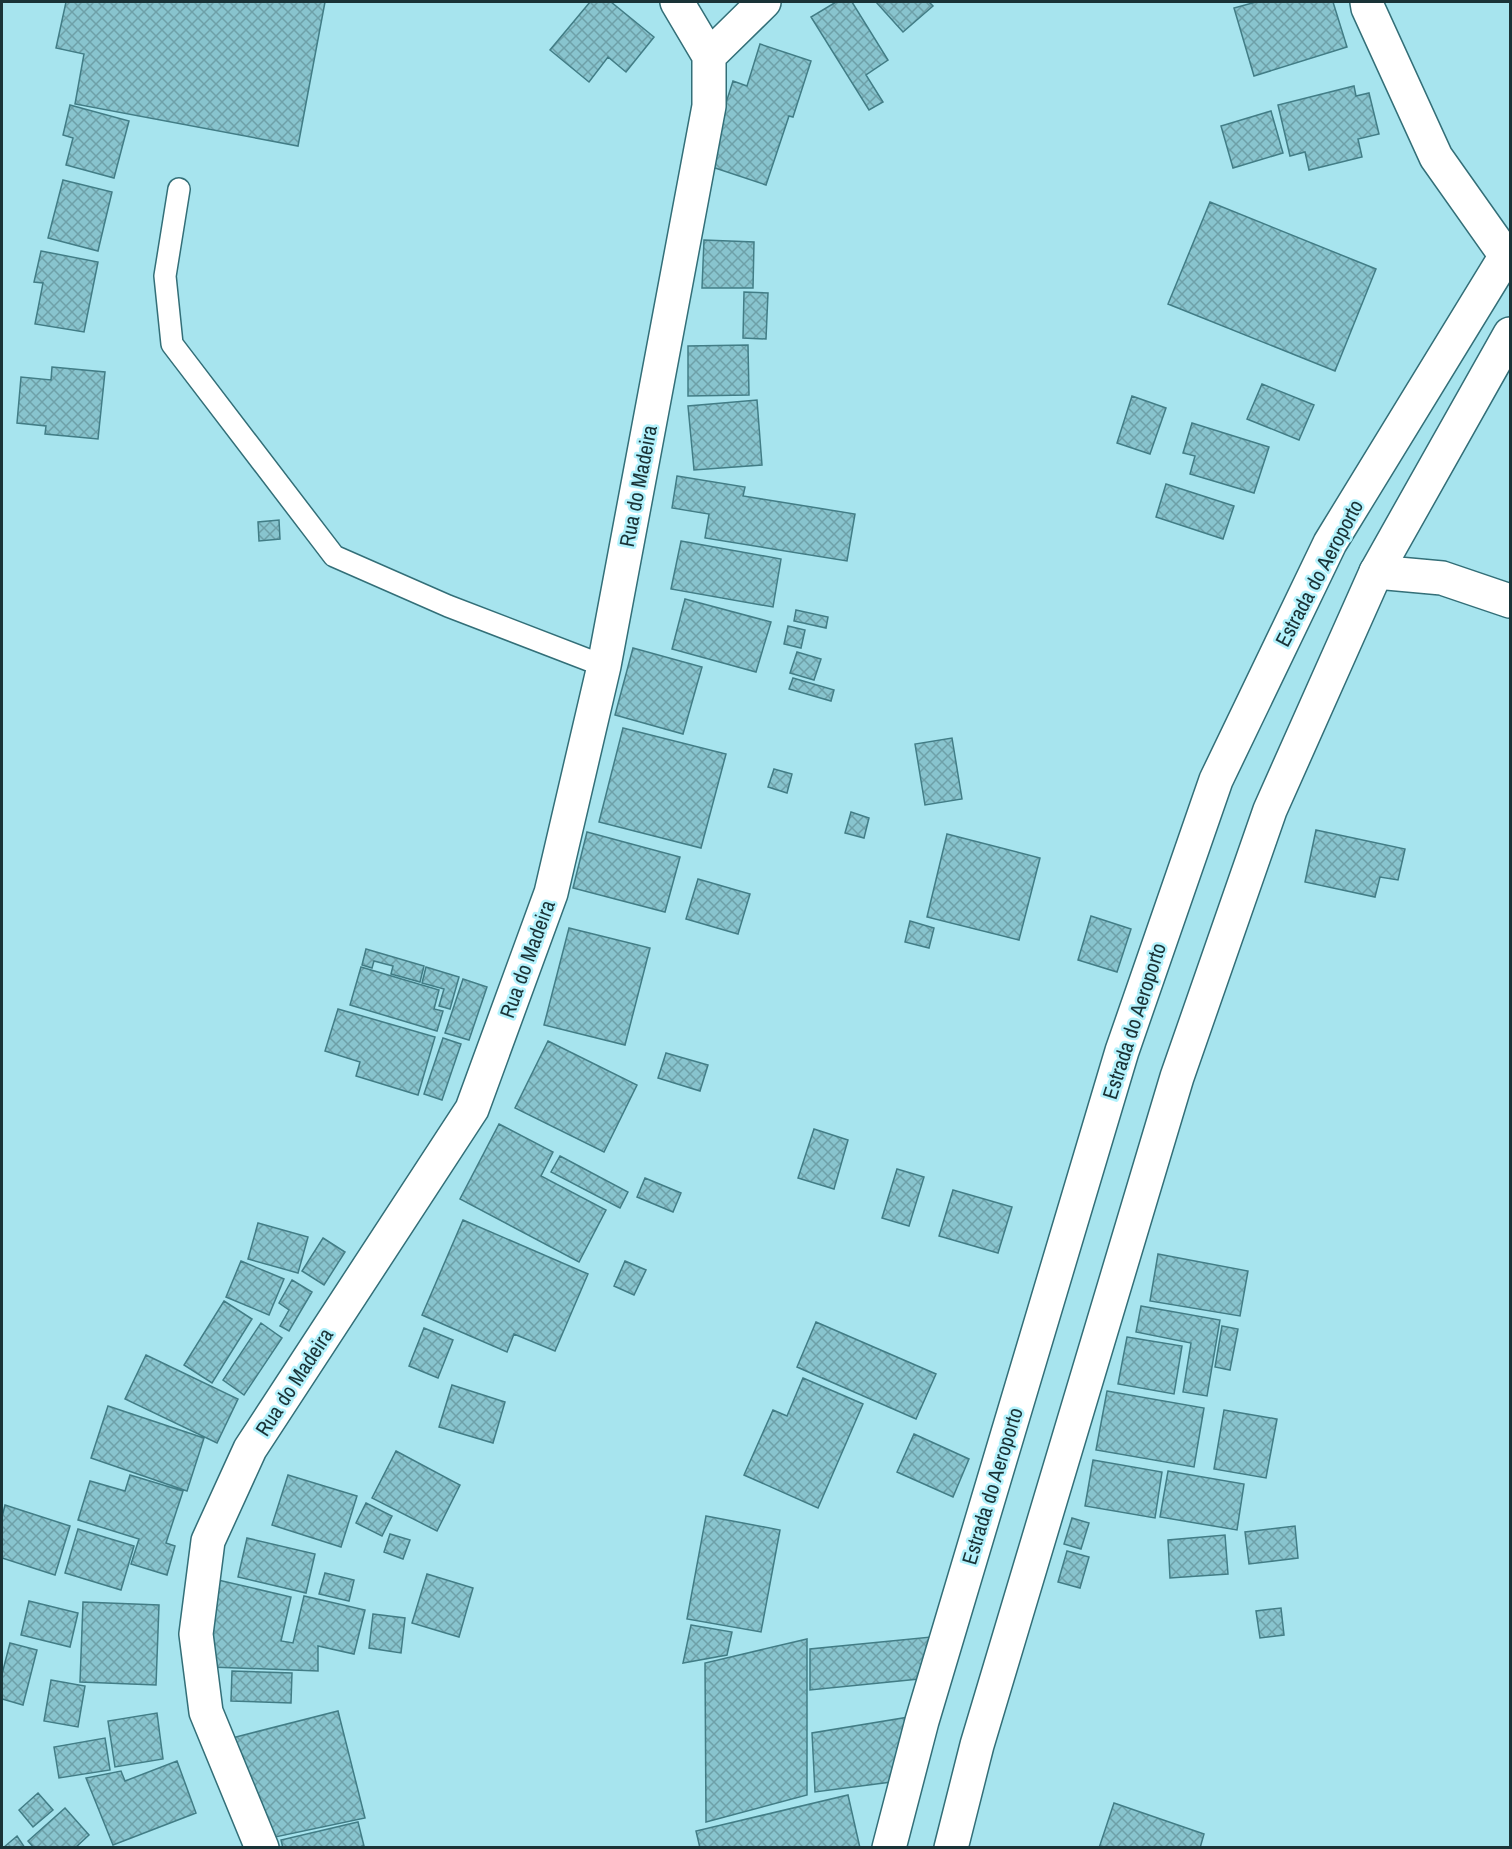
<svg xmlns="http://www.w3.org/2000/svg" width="1512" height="1849" font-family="'Archivo Narrow',sans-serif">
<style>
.building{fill:url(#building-cross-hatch);stroke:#427d86;stroke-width:1.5}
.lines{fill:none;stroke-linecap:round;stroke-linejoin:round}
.service-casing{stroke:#336f78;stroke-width:24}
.minor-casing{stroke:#336f78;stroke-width:36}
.secondary-casing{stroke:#336f78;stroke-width:36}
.service{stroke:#fff;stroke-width:21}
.minor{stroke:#fff;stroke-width:33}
.secondary{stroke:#fff;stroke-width:33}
.labels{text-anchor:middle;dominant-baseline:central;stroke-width:5;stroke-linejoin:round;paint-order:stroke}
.street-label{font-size:21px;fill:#1a3337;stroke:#b4f2fc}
</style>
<defs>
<pattern id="building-cross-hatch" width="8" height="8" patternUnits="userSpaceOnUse" patternTransform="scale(1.5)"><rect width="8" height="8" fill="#88c4ce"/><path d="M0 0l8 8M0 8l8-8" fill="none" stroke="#6ea0a8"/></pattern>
</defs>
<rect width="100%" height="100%" fill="#a7e4ee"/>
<!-- building -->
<path class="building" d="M66,2H325L298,146L75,104L84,54L56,48Z
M590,2H611L654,37L626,72L608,57L589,82L550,50Z
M836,2H852L888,60L866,75L883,102L869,110L811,17Z
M876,2H929L933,6L903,32Z
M1256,2H1333L1347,47L1254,76L1234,8Z
M760,44L811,61L793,117L789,116L766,185L706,165L733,81L747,86Z
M1354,86L1356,96L1369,93L1379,134L1358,139L1362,157L1309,170L1305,152L1290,156L1278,105Z
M70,105L129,121L114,178L66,165L73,138L63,135Z
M1271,111L1283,153L1233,168L1221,126Z
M63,180L112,192L98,251L48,238Z
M1210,202L1376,269L1335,371L1168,304Z
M704,240L754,242L753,288H702Z
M41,251L98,262L84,332L35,324L43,283L34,282Z
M744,292L768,293L766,339L743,338Z
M748,345L749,395L688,396V346Z
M52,367L105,372L98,439L45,434L46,426L17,423L21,377L51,380Z
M1262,384L1314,405L1299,440L1247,419Z
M1132,396L1166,408L1150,454L1117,443Z
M757,400L762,465L694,470L688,406Z
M1192,423L1269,447L1254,493L1190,474L1195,456L1183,453Z
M677,476L745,487L743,496L855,514L847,561L705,538L709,514L672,508Z
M1166,484L1234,506L1223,539L1156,517Z
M279,520L280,539L259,541L258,522Z
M681,541L781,559L773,607L671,589Z
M685,599L771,622L756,672L672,649Z
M796,610L828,617L826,628L794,621Z
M788,626L805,630L801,648L784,644Z
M633,648L702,667L683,734L615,715Z
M797,652L821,659L814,680L790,673Z
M793,678L834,690L831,701L789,689Z
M623,728L726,754L701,848L599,822Z
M952,738L962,799L925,805L915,744Z
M774,769L792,774L787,793L768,787Z
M851,812L869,818L864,838L845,833Z
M1316,830L1405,849L1398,880L1380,877L1375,897L1305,882Z
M587,832L680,857L665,912L573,888Z
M947,834L1040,858L1019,940L927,917Z
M698,879L750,894L738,934L686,919Z
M1091,916L1131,929L1117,972L1078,960Z
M910,921L934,928L929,948L905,942Z
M569,928L650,948L625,1045L544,1025Z
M366,949L424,966L420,982L391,974L393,966L374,961L372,968L362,965Z
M361,967L439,990L434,1009L443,1011L437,1031L350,1005Z
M426,967L459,977L450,1009L439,1006L444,989L422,983Z
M463,979L487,987L469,1040L445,1033Z
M338,1009L435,1037L418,1095L356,1076L360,1062L325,1051Z
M443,1038L461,1044L442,1100L424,1094Z
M548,1041L637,1085L604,1152L515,1108Z
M666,1053L708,1065L700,1091L658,1078Z
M499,1124L553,1152L541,1176L606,1210L579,1262L460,1199Z
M814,1129L848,1140L834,1189L798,1178Z
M560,1156L628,1192L620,1208L551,1172Z
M897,1169L924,1177L909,1226L882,1218Z
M645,1178L681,1193L673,1212L637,1197Z
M953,1190L1012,1207L998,1253L939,1236Z
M463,1220L588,1274L555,1351L514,1334L507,1352L422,1315Z
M258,1223L308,1237L298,1273L248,1259Z
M323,1238L345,1252L324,1285L302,1271Z
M1158,1254L1248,1271L1240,1316L1150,1301Z
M241,1261L284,1279L269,1315L226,1297Z
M625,1261L646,1270L634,1295L614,1286Z
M292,1280L312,1292L289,1331L280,1326L289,1310L279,1303Z
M224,1301L252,1319L212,1383L184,1365Z
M1141,1306L1220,1320L1207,1396L1183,1392L1191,1343L1136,1332Z
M816,1322L936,1374L916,1419L797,1367Z
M261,1323L282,1338L244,1395L223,1380Z
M1222,1326L1238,1329L1230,1370L1215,1367Z
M424,1328L453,1340L438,1378L409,1366Z
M1127,1337L1182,1346L1174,1394L1118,1384Z
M146,1355L238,1399L217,1443L125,1399Z
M803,1378L863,1404L818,1508L744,1475L773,1410L787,1416Z
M452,1385L505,1402L493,1443L439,1427Z
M1107,1391L1204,1408L1194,1467L1096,1450Z
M108,1406L204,1438L187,1491L91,1458Z
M1224,1410L1277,1419L1266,1478L1214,1469Z
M914,1434L969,1459L953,1497L897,1472Z
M396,1451L460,1485L437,1531L372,1498Z
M1093,1460L1162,1472L1155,1518L1085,1506Z
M1168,1471L1244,1484L1237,1530L1160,1517Z
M130,1475L183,1491L166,1543L175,1546L167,1575L131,1564L139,1539L78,1520L90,1481L125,1491Z
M288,1475L357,1496L341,1547L272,1525Z
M366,1503L392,1516L382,1536L356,1523Z
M5,1505L70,1526L55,1575L2,1558V1517Z
M706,1516L780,1530L761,1632L687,1619Z
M1072,1518L1089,1523L1081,1549L1064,1544Z
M1295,1526L1298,1558L1249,1564L1245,1532Z
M78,1529L134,1546L121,1590L65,1573Z
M390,1534L410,1540L403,1559L384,1552Z
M1225,1535L1228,1574L1170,1578L1168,1540Z
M247,1538L315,1554L306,1593L238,1577Z
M1067,1551L1089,1557L1080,1588L1058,1582Z
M325,1573L354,1580L349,1601L319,1594Z
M427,1574L473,1588L459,1637L412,1623Z
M218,1580L291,1597L281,1641L293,1643L304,1596L365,1610L354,1654L318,1646V1671L211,1667L203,1637Z
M29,1601L78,1613L70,1647L21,1635Z
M83,1602L159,1605L156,1685L80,1682Z
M1281,1608L1284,1635L1260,1638L1256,1611Z
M373,1614L405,1618L401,1653L369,1648Z
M691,1625L732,1632L727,1655L683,1663Z
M941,1636L929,1678L810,1690V1649Z
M807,1639V1795L706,1822L705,1663Z
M10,1643L37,1650L23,1705L2,1699V1674Z
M232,1671L292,1673L291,1703L231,1701Z
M51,1680L85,1686L78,1727L44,1721Z
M338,1711L365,1818L266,1839L232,1738Z
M157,1713L163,1759L115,1767L108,1721Z
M915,1716L899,1781L815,1792L812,1733Z
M105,1738L110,1770L59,1778L54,1747Z
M177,1761L196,1813L113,1845L86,1778L121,1771L125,1781Z
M38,1793L53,1810L33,1827L19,1810Z
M848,1795L860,1848H700L696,1831Z
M1114,1803L1204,1834L1200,1848H1099Z
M65,1808L89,1835L75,1848H34L28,1841Z
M358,1822L364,1846L355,1848H283L281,1840Z
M17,1836L25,1848H3Z"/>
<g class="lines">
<!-- service casing -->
<g class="service-casing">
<path id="service" d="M179,189L165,276L172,344L334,556L448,606L604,666"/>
</g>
<!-- minor casing -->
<g class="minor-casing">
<path id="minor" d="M1367,2L1368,8L1436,157L1506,256
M709,56L764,2
M1376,572L1442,578L1510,601
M262,1848L206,1712L196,1634L208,1541L250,1449L472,1109L551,893L604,666L709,106V56L677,2"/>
</g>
<!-- secondary casing -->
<g class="secondary-casing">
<path id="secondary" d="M889,1848L922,1721L1122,1051L1216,780L1330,543L1510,249
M951,1848L977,1745L1177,1077L1270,810L1376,572L1510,334"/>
</g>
<!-- service -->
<use href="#service" class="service"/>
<!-- minor -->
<use href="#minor" class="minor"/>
<!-- secondary -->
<use href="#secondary" class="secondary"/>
</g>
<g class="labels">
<!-- street labels -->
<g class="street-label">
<text transform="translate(638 486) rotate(-79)">Rua do Madeira</text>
<text transform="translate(1319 573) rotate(-62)">Estrada do Aeroporto</text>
<text transform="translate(527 959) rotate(-70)">Rua do Madeira</text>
<text transform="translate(1134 1021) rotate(-72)">Estrada do Aeroporto</text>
<text transform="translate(294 1382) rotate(-57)">Rua do Madeira</text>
<text transform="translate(992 1486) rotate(-73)">Estrada do Aeroporto</text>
</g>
</g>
<!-- border -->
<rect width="1512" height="1849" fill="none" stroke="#1a3337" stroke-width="6"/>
</svg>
